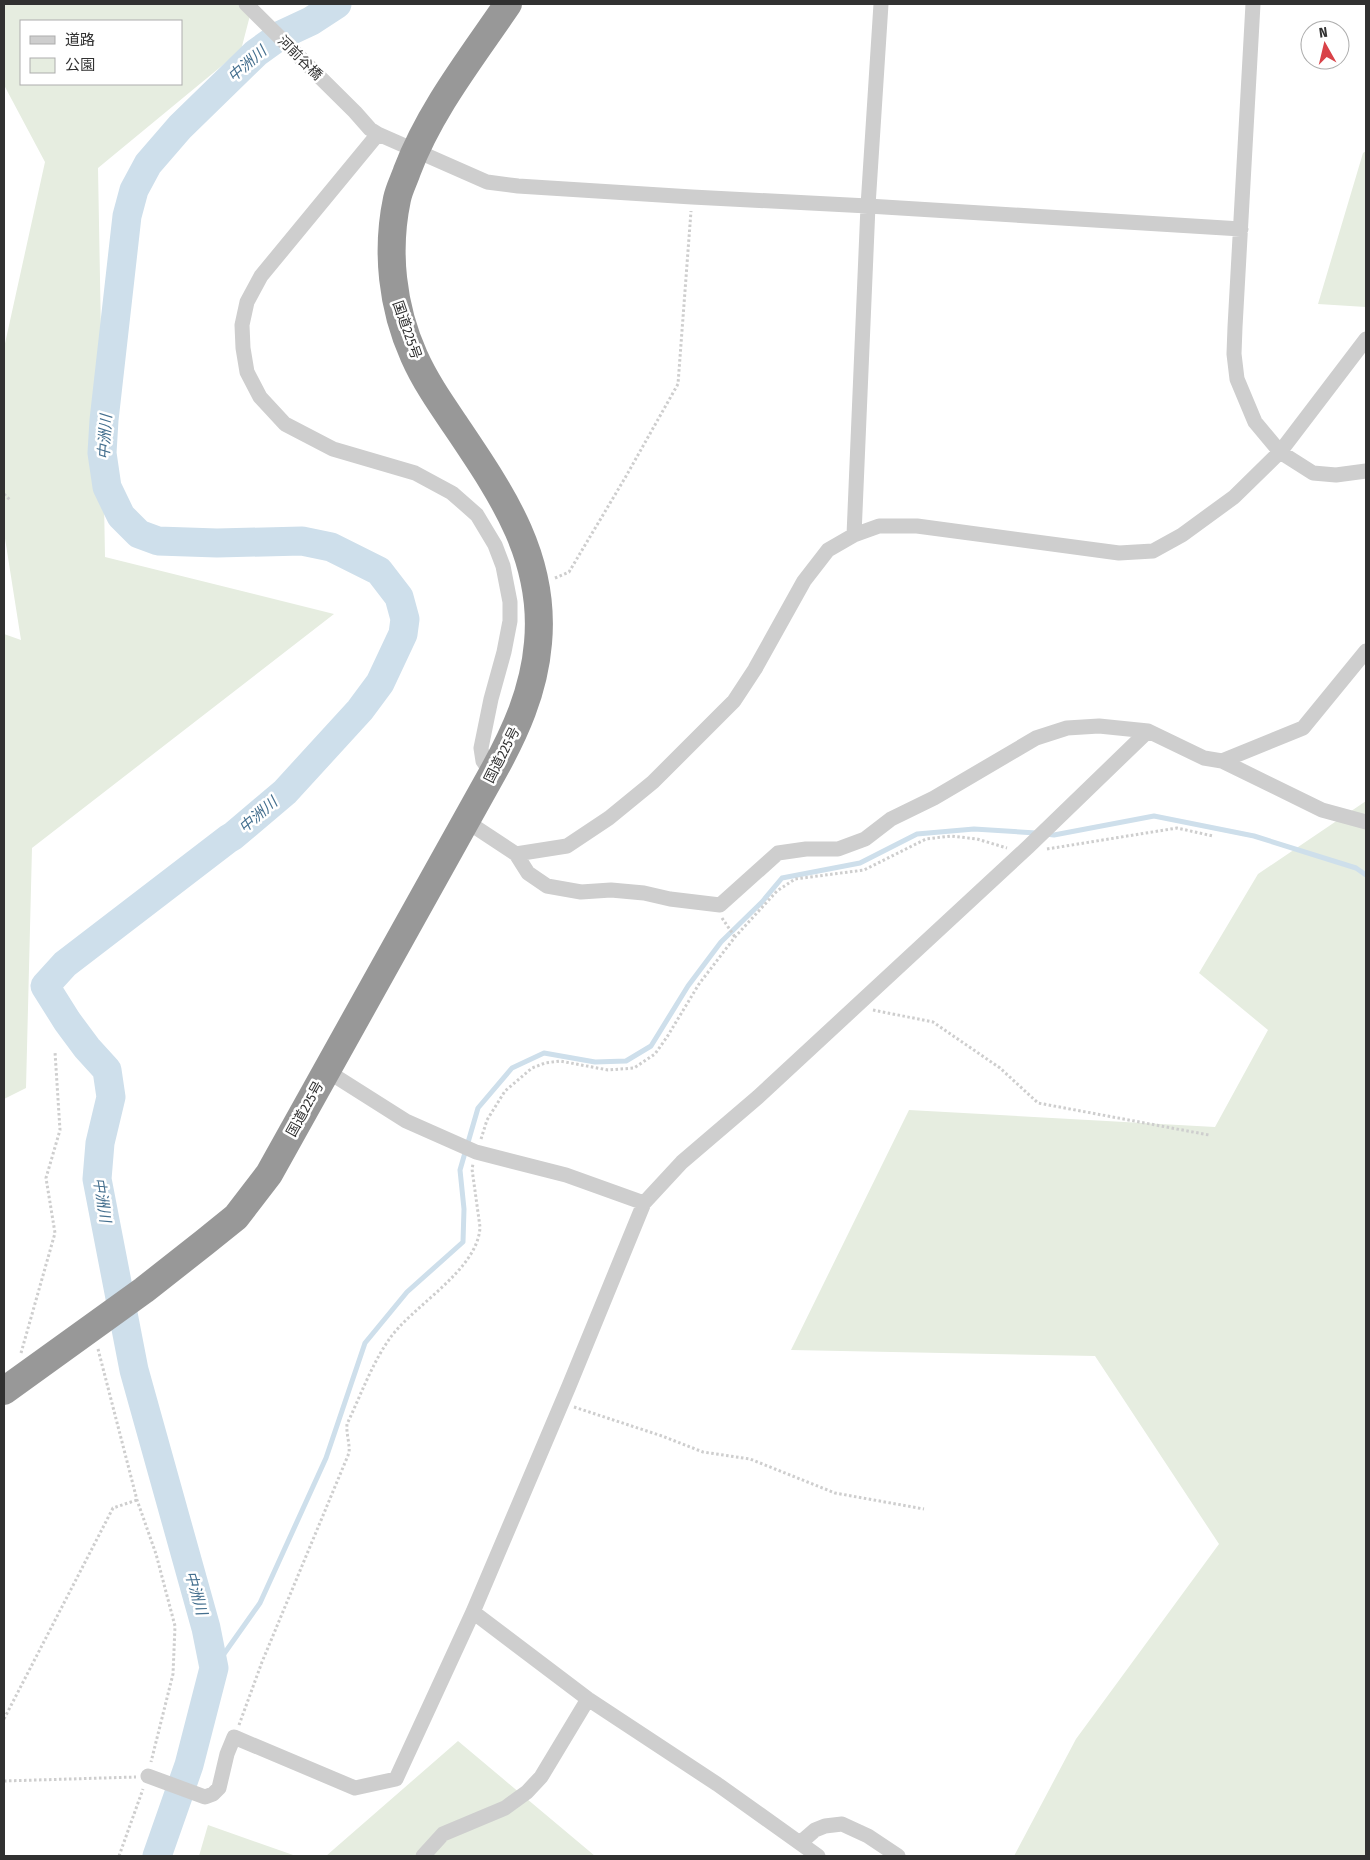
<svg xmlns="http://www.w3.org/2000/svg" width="1370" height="1860" font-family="'Fira Sans Condensed','Noto Sans JP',sans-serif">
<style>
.green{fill:#e6ede0;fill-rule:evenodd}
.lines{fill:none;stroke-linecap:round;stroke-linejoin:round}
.stream{stroke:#cedfeb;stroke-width:5}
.river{stroke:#cedfeb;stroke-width:29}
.path{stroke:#cecece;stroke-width:3;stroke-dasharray:2.5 2.5;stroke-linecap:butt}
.street{stroke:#cecece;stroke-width:15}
.highway{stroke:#989898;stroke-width:28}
.labels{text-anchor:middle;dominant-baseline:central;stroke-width:5;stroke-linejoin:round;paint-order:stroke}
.street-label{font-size:14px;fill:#313131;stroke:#fff}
.water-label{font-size:15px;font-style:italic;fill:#446f8e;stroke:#fff}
</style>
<rect width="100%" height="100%" fill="#fff"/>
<!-- green -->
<path class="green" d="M4,4H253L241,50L98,168L105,557L334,614L32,848L26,1088L4,1099V634L21,640L4,532V348L45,162L4,85ZM21,21H181V84H21Z
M1366,151V307L1318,304L1363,153Z
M1366,801V1856H1014L1076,1739L1219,1544L1095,1356L791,1350L909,1110L1215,1127L1268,1030L1199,973L1258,874Z
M458,1741L595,1856H326Z
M208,1825L296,1856H199Z"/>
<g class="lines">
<!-- stream -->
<path class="stream" d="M1045,834L1054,835L1154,816L1254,836L1356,868L1366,875
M214,1668L260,1603L326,1458L365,1343L407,1292L463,1242L464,1209L460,1170L478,1108L512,1068L544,1053L595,1062L626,1061L651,1046L688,986L721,942L762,902L782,878L860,863L917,834L974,829L1036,833"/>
<!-- river -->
<path class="river" d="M157,1856L189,1765L214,1668L206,1628L134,1370L97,1179L100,1143L111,1097L107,1070L87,1048L67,1021L45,986L65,964L228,839L233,836L285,792L360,710L380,683L403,634L405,619L399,597L379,571L331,547L302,541L217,543L158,541L139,534L121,516L107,487L102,453L104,420L127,216L134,190L148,164L180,127L256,53L281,35L311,21L337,4"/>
<!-- path -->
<path class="path" d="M4,494L10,500
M555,578L569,572L625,478L678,384L691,211
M1047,849L1177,828L1213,836
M722,918L735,937
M873,1010L933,1022L1000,1068L1038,1103L1209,1135
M481,1139L487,1120L505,1091L532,1068L545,1063L560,1061L608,1070L634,1068L655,1054L667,1037L699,984L735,937L777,891L795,879L864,870L926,839L951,836L977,839L1007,848
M98,1349L137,1500L156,1554L175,1626L173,1674L151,1762
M21,1353L55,1233L46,1178L60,1130L55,1052
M574,1407L662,1436L703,1452L750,1459L835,1493L924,1509
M4,1719L113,1508L137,1500
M239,1725L262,1662L349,1453C350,1443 346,1434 347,1424C360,1397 371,1366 388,1341C411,1306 478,1271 480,1227L472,1169L473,1164
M4,1781L136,1777
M119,1856L143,1789"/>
<!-- street -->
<path class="street" d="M246,4L355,112L370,129L378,134L487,182L518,186L692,197L868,206L1241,229
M1253,4L1235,327L1234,354L1237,379L1255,422L1280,452L1313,473L1336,475L1366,471
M378,134L261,276L247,302L242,325L243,348L247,372L260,397L285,424L333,449L415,473L452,493L477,515L495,545L503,566L510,602V621L504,652L491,699L481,748L483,761L492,774
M854,535L868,206L881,4
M1222,761L1303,728L1366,651
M466,821L516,854L567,846L609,818L653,782L734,701L755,669L804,581L828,550L854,535L879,526H917L1119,553L1153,551L1182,535L1234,497L1280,452L1366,339
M516,854L528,873L547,886L581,892L611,890L644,893L670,899L720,905L778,853L806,849H838L865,839L891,819L934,798L1036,738L1067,728L1099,726L1148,731L1204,758L1222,761L1322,810L1366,822
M327,1071L406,1121L476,1152L566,1175L644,1203
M473,1612L588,1699L717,1784L818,1856
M148,1776L205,1797L213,1794L219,1788L227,1754L234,1737L355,1788L396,1779L473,1612L569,1386L644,1203L682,1162L758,1097L1028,847L1148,731
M800,1843L815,1830L825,1826L842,1824L868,1836L898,1856
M423,1856L443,1834L505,1808L527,1792L541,1777L588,1699"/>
<!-- highway -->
<path class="highway" d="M4,1391L144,1290L205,1242L236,1217L269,1174L492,774C515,733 534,691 538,643C546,557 501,493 456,426C441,404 425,381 414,356C392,307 386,251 397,199C399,189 404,180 407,171C430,110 472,57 508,4"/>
</g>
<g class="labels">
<!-- street labels -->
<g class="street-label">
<text transform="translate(300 58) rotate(45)">河前谷橋</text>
<text transform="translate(407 330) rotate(71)">国道225号</text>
<text transform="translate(502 755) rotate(-63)">国道225号</text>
<text transform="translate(305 1109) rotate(-61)">国道225号</text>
</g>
<!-- water labels -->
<g class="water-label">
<text transform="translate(247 64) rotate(-41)">中洲川</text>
<text transform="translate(105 437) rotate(-87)">中洲川</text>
<text transform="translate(258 815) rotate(-41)">中洲川</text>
<text transform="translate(102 1200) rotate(81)">中洲川</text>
<text transform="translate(196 1593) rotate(74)">中洲川</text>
</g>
</g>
<!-- border -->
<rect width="1370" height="1860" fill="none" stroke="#313131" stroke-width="10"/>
<!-- legend -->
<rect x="20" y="20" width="162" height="65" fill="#ffffff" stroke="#adadad"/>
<rect x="30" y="36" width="25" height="8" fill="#cecece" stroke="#adadad"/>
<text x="65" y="45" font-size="15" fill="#313131">道路</text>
<rect x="30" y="58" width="25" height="15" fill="#e6ede0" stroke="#adadad"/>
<text x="65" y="70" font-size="15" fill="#313131">公園</text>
<!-- north arrow -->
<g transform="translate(1325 45) rotate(352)"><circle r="24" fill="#ffffff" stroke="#adadad"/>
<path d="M0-4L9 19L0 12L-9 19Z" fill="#d94248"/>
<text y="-8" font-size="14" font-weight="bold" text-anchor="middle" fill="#313131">N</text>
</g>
</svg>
